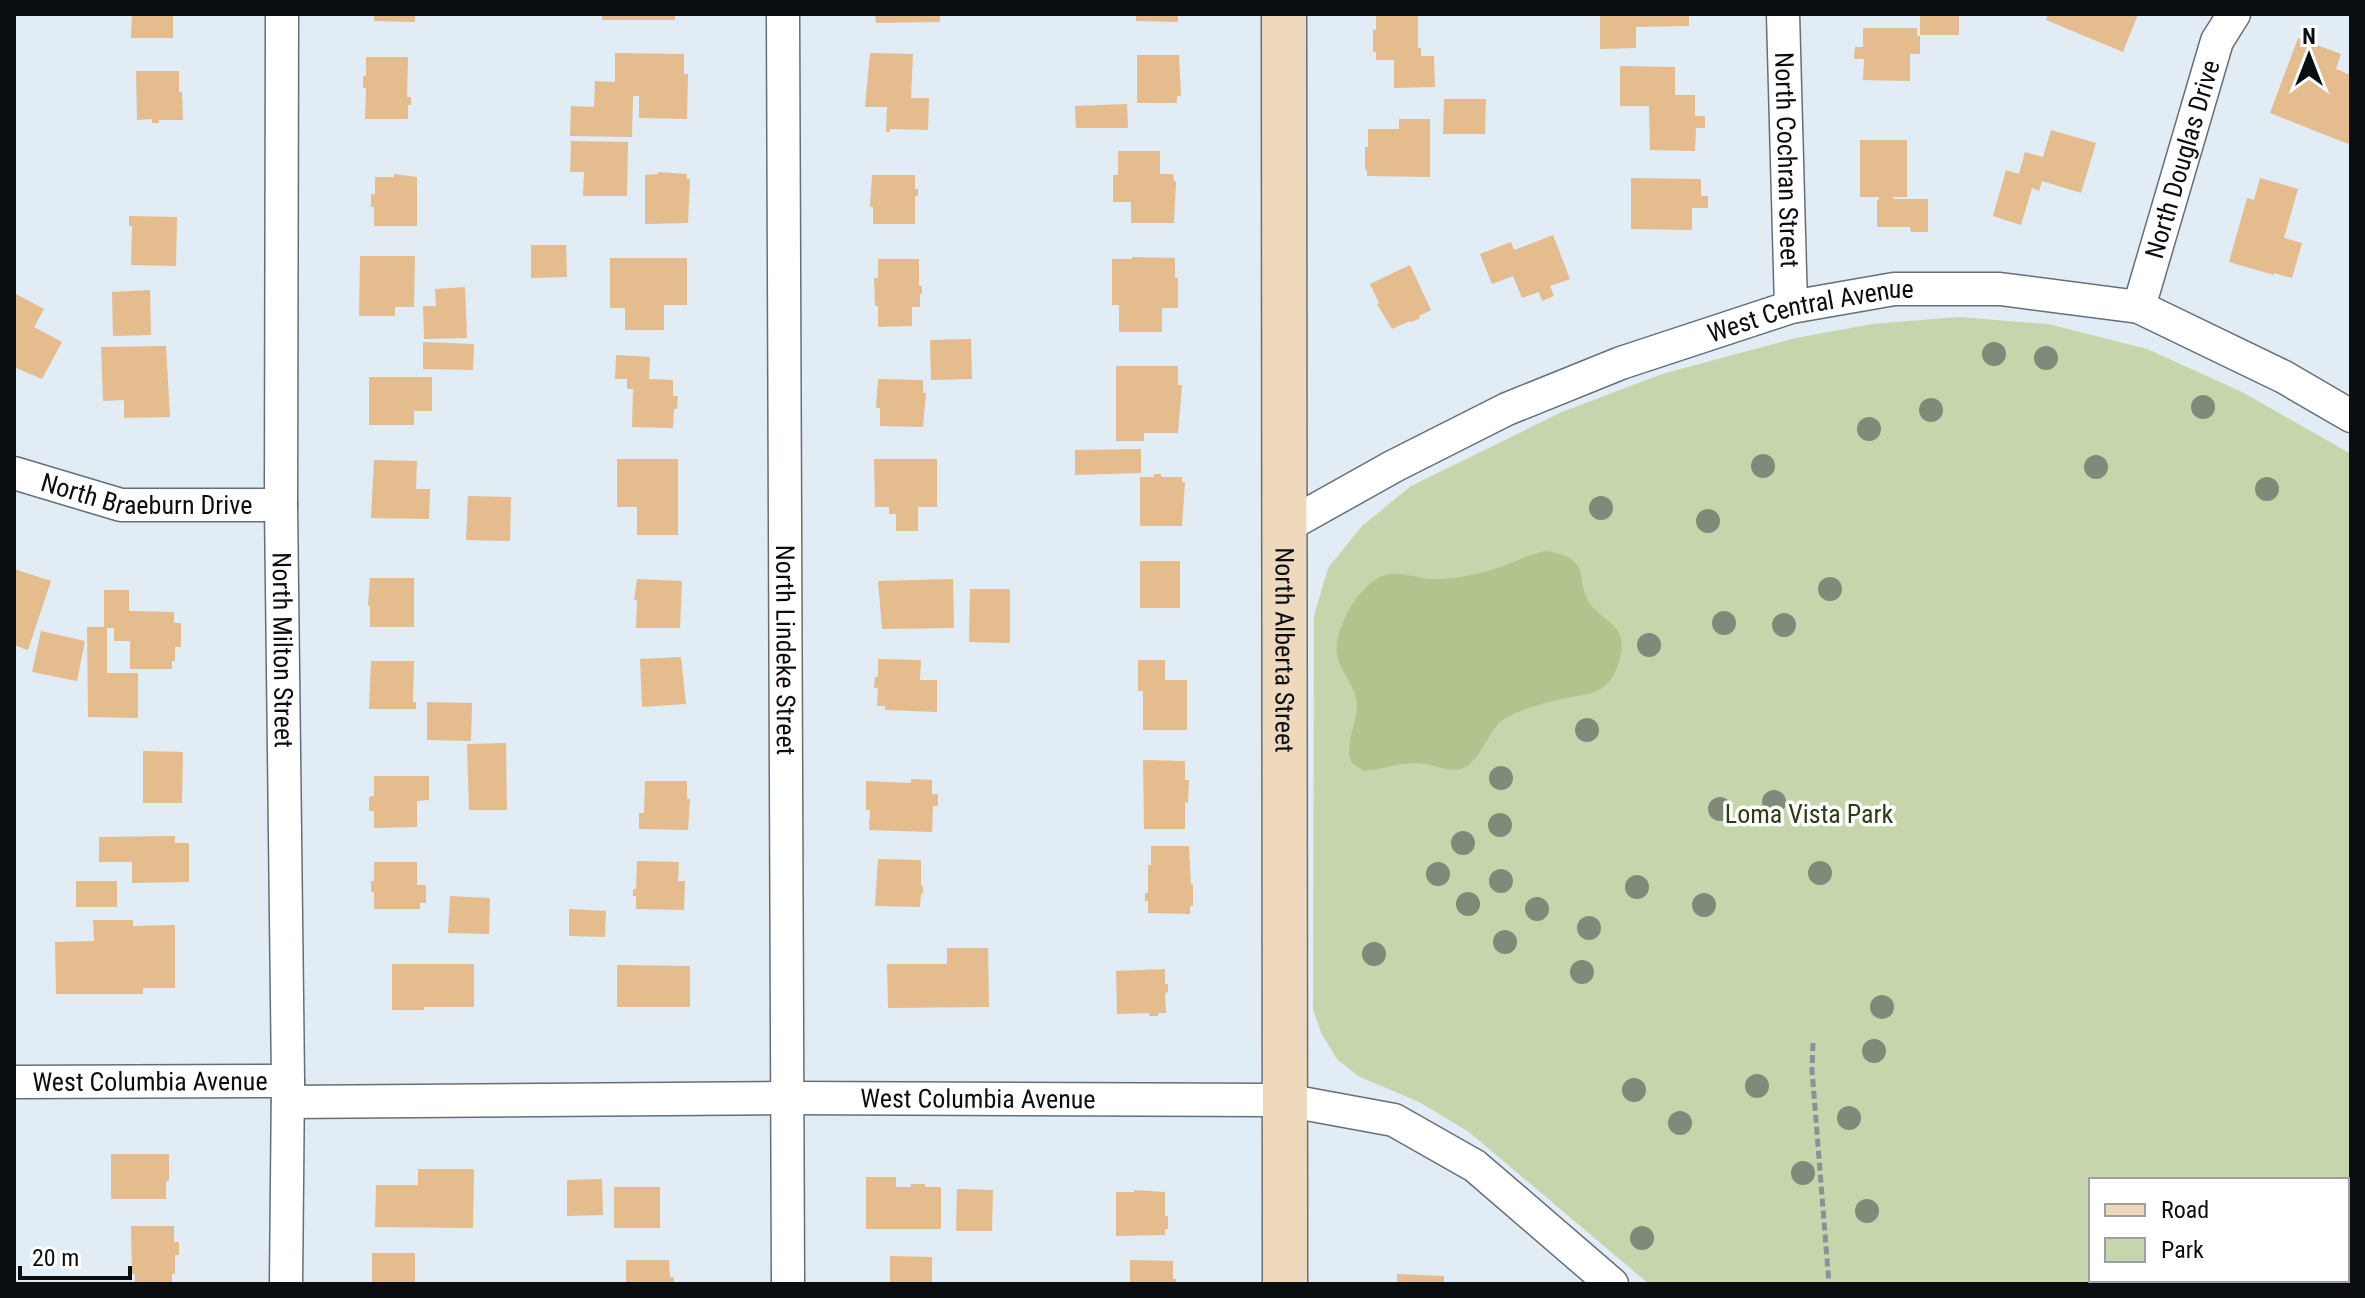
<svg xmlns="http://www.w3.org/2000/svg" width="2365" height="1298" font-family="'Roboto Condensed',sans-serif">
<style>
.green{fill:#c7d5ad;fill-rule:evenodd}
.forest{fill:#b2c48d}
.building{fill:#e4bc8d}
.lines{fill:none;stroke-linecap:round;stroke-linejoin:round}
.street-casing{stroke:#666f77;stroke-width:35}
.secondary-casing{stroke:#666f77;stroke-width:47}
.path{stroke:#8a9299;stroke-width:5;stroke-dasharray:8 4;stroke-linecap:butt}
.street{stroke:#fff;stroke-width:32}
.secondary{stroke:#eed9bc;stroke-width:44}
.tree{fill:#7f8b78}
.labels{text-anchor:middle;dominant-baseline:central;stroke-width:7;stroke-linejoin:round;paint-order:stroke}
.street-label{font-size:26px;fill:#0b0e11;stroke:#fff}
.park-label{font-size:26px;fill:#2f3b12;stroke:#fff}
</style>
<rect width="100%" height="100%" fill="#e1ecf5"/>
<!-- green -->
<path class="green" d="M1958,317L2048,324L2147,349L2242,392L2351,454V1284H1649L1469,1132L1419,1102L1358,1076L1337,1059L1321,1033L1313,1009L1314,616L1328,568L1362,526L1411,486L1562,412L1662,374L1796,338L1872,324ZM2091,1180H2347V1280H2091Z"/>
<!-- forest -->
<path class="forest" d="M1546,551C1596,559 1572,580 1592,606C1601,617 1617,624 1621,638C1623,644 1621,655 1619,662C1616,671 1611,682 1603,687C1593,695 1580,695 1568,698C1548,702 1522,708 1504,719C1486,732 1481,763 1461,769C1449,772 1436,766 1425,764C1404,761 1385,769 1364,771L1352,763C1342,743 1361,720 1356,698C1352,682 1339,669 1337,654C1333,629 1361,581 1385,575C1403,570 1422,581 1440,579C1456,578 1473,575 1488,571C1508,566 1526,555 1546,551Z"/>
<!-- building -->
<path class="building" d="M132,14H173V38H131Z
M374,14H415V22L374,21Z
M602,14H675V20H602Z
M875,14H940V22L876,23Z
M1136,14H1178V22L1136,21Z
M1376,14H1418V48H1421V56H1434L1435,87L1394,88V60H1376V52H1373V29L1376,30Z
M1600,14H1689V26L1636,27V48L1600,49Z
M1920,14H1959V35H1920Z
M2048,14H2138L2123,52L2046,20Z
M1863,28H1917V36H1920V54H1910V81L1863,80L1864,59H1854L1855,47H1863Z
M2298,38L2341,54L2336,69L2351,75V135L2348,144L2270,113Z
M615,53L684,54V74H688L687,119L639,118V96H633L632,137L570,136L571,106L594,107L595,81L615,82Z
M870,53L913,54L911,98H929L928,130L890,129V132H886L887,107H865Z
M1137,55H1179L1181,96H1177V103H1137Z
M366,57H408L407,97H411V105H408V119H365L366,88H363V76H366Z
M1620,66L1675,67V95H1695V116H1705V128H1696L1695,151L1650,150L1649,106H1620Z
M136,71H179V92H182L183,120H159V123H152V119L137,120Z
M1444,99H1486L1485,134H1443Z
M1127,104L1128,128H1076L1075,106Z
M1399,119H1430V177L1367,176V170H1365V147H1368V129H1399Z
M2051,130L2096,143L2081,193L2042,181L2039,191L2032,188L2021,225L1993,216L2006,170L2019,174L2025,152L2043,157Z
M1860,140H1907V197H1893L1894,199H1928V232H1911L1910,227H1877V200H1879V197H1860Z
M571,141L628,142L627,196H583L584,172H570Z
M1118,151H1160V174H1173L1174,181H1176L1174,223H1131V202H1113V175H1118Z
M658,172L687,174V179H690L688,223L645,224V175L658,174Z
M394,174L417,177V226H374V207H371V194H375V177H394Z
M872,175H915V189H918V196H915V224H873V207H870Z
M1631,178L1701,179V196H1708V208H1692V230L1631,229Z
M2260,178L2298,189L2284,238L2302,243L2292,278L2274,273V275L2229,262L2247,198L2254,200Z
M129,216L177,217L176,266L131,265L132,226H129Z
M1553,235L1570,279L1550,286L1554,296L1542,301L1539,292L1522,298L1513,276L1492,284L1480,254L1511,242L1514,250Z
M531,245H566L567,277L531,278Z
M360,256H415L414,307H395V316H359Z
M1132,257L1175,258V278H1178V308H1162V332H1119V305H1112V259H1132Z
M610,258H687V305H664V330H625V308H610Z
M878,259H919V286H922V294H920V307H912V326L878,327V306H875L874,278H878Z
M1410,265L1431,310L1419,316L1420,318L1412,322L1410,321L1392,329L1377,304L1379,303L1370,284Z
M465,287L467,338L424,339L423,306H436L435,289Z
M150,290L151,335L113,336L112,292Z
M14,293L44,309L34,327L62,342L42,379L14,367Z
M971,339L972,379L931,380L930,340Z
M423,342L474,344L473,370L423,369Z
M166,346L170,417L124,418V400L103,401L101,347Z
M616,355L650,357L649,379L673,380V396H678L677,409H674L673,428L632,427L633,389H627V379H615Z
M1116,366H1178V385H1182L1178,433H1144V441H1116Z
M369,377H432V411H414V425H369Z
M878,379L923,380V393H926L923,427L880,426V408H876Z
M1141,449V473L1075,475V450Z
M617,459H678V535H637V507H617Z
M874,459H937V507H918V531H896V514H889V507H875Z
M374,460L417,461L416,489H430L429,519L371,518Z
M1154,474H1161V477H1182V482H1185L1182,526H1140V477H1154Z
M468,496L511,497L510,541L466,540Z
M1140,561H1180V608H1140Z
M14,569L51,581L28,650L14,645Z
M370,578H414V627H370V606H368Z
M637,579L682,581L680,628H636L637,600H634Z
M953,579L954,628L882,629L878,581Z
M970,589H1010V643L969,642Z
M104,590H129V611L174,612V623H181V647H175V661H172V669H130V641H114V628H107V673H138V718L88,717L87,627H104Z
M41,631L85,641L77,681L32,672Z
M681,657L686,704L642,707L640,659Z
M878,659L921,660L920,680H937V712L885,710V706H877L878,688H874L875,677H878Z
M1138,660H1165V680H1187V730H1143V691H1138Z
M371,661H414L413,702H416V709H369Z
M427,702L472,703L471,741L427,740Z
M506,743L507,810H469L467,744Z
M143,751L183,752L182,803H143Z
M1143,760L1185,761V780H1189L1188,803L1185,802V829H1144Z
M374,776H429V800L417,801V827L374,828V811H369V797L374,796Z
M911,779L932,780V794H938V806H933L932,832L869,830L870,810H866V781L911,783Z
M645,781H687V799H690L688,830L639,829V813H644Z
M175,836V843H189V882L132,883V862H99V837Z
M1151,846H1189L1191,884H1193V906H1190V914L1148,913V901H1145V893H1148V865H1151Z
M878,859L921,860V886H923V894L921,893L920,907L875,906Z
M637,861L679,862L678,881H685L684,910L636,909V896H633V889H636Z
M374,862H417V885H426V903H420V909H374V892H371V881H374Z
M76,881H117V907H76Z
M450,896L490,898L489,934L448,933Z
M569,909L606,911L605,937L569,936Z
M93,920H133V926L175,925V988H143V994H56L55,942L94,941Z
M947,948H988L989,1007L888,1008L887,964H947Z
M392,964H474V1007H424V1010H392Z
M617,965L690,966V1007H617Z
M1165,969V984H1168V992L1165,993L1166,1013H1158V1016H1149V1013L1117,1014L1116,971Z
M111,1154H169V1181H166V1199H111Z
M418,1169H474L473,1228L375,1227L376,1185H418Z
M866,1177H896V1187H911V1184H925V1187H941V1229H866Z
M602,1179L603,1215L567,1216V1180Z
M614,1187H660V1228H614Z
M957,1189L993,1190L992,1231H956Z
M1134,1190L1165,1192V1216H1168V1229H1165V1235L1116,1236V1192H1134Z
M131,1226H174V1242H179V1255H175V1274H172V1284H135V1274H132Z
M372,1253H415V1284H372Z
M890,1256L932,1257V1284H890Z
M626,1260H669L670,1277H674V1284H626Z
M1130,1260L1173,1261V1279H1176V1284H1130Z
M1397,1274L1444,1276V1284H1397Z"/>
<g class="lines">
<!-- street casing -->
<g class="street-casing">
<g id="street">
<path id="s1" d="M282,14L281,505L288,1081L286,1284"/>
<path id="s2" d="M783,14L788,1284"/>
<path id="s3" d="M1783,14L1791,307"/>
<path id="s4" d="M2139,307L2217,41L2234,14"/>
<path id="s5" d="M14,473L121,505H281"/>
<path id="s6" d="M1285,527L1394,466L1507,409L1621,363L1791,307L1894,289H2000L2139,307L2284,377L2351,416"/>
<path id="s7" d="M14,1082L288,1081"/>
<path id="s8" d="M288,1102L788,1098L1285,1100L1394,1120L1475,1166L1612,1284"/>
</g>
</g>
<!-- secondary casing -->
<g class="secondary-casing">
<g id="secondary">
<path id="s9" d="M1284,14L1285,1284"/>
</g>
</g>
<!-- path -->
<path class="path" d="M1813,1043L1812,1070L1829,1284"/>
<!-- street -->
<use href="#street" class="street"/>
<!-- secondary -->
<use href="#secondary" class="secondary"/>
</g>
<!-- trees -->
<g class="tree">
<circle cx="1994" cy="354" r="12"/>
<circle cx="2046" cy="358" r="12"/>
<circle cx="2203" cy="407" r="12"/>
<circle cx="1931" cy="410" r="12"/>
<circle cx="1869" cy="429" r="12"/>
<circle cx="1763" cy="466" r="12"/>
<circle cx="2096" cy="467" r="12"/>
<circle cx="2267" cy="489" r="12"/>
<circle cx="1601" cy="508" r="12"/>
<circle cx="1708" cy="521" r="12"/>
<circle cx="1830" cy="589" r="12"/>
<circle cx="1724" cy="623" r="12"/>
<circle cx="1784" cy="625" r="12"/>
<circle cx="1649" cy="645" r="12"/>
<circle cx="1587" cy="730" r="12"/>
<circle cx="1501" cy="778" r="12"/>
<circle cx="1774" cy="802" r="12"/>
<circle cx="1720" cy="809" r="12"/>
<circle cx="1500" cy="825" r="12"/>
<circle cx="1463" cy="843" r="12"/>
<circle cx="1820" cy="873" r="12"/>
<circle cx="1438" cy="874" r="12"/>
<circle cx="1501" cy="881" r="12"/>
<circle cx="1637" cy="887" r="12"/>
<circle cx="1468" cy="904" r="12"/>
<circle cx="1704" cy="905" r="12"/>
<circle cx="1537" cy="909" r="12"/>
<circle cx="1589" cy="928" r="12"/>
<circle cx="1505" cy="942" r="12"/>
<circle cx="1374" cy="954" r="12"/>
<circle cx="1582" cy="972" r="12"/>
<circle cx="1882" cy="1007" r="12"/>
<circle cx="1874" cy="1051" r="12"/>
<circle cx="1757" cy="1086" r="12"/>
<circle cx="1634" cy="1090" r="12"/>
<circle cx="1849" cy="1118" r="12"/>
<circle cx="1680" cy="1123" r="12"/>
<circle cx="1803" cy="1173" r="12"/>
<circle cx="1867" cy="1211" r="12"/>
<circle cx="1642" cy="1238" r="12"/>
</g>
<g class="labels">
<!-- street labels -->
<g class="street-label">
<text stroke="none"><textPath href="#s4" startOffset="154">North Douglas Drive</textPath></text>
<text stroke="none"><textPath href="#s3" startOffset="146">North Cochran Street</textPath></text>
<text stroke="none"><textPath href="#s6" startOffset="572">West Central Avenue</textPath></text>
<text stroke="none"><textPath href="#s5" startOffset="136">North Braeburn Drive</textPath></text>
<text stroke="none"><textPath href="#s1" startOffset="636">North Milton Street</textPath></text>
<text stroke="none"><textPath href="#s2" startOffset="636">North Lindeke Street</textPath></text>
<text stroke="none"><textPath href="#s9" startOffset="636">North Alberta Street</textPath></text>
<text stroke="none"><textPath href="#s7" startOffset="136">West Columbia Avenue</textPath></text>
<text stroke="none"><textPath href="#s8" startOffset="690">West Columbia Avenue</textPath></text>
</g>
<!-- park labels -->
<g class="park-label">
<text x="1809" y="814">Loma Vista Park</text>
</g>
</g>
<!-- border -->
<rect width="2365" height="1298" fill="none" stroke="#0b0e11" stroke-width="32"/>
<!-- legend -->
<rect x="2089" y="1178" width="260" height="104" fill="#ffffff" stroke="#9d9fa0" stroke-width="2"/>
<rect x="2105" y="1204" width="40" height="12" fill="#eed9bc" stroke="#9d9fa0" stroke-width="2"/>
<text x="2161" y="1218" font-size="24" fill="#0b0e11">Road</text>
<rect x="2105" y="1238" width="40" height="24" fill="#c7d5ad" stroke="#9d9fa0" stroke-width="2"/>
<text x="2161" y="1258" font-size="24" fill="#0b0e11">Park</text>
<!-- north arrow -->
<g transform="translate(2309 56)" stroke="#ffffff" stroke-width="6" paint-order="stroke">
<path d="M0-6L14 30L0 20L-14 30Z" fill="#0b0e11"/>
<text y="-12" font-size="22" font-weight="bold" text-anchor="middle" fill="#0b0e11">N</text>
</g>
<!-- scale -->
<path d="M20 1266v12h110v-12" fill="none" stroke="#0b0e11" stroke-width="4"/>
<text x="32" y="1266" font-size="24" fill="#0b0e11" stroke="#ffffff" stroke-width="6" paint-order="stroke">20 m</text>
</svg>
